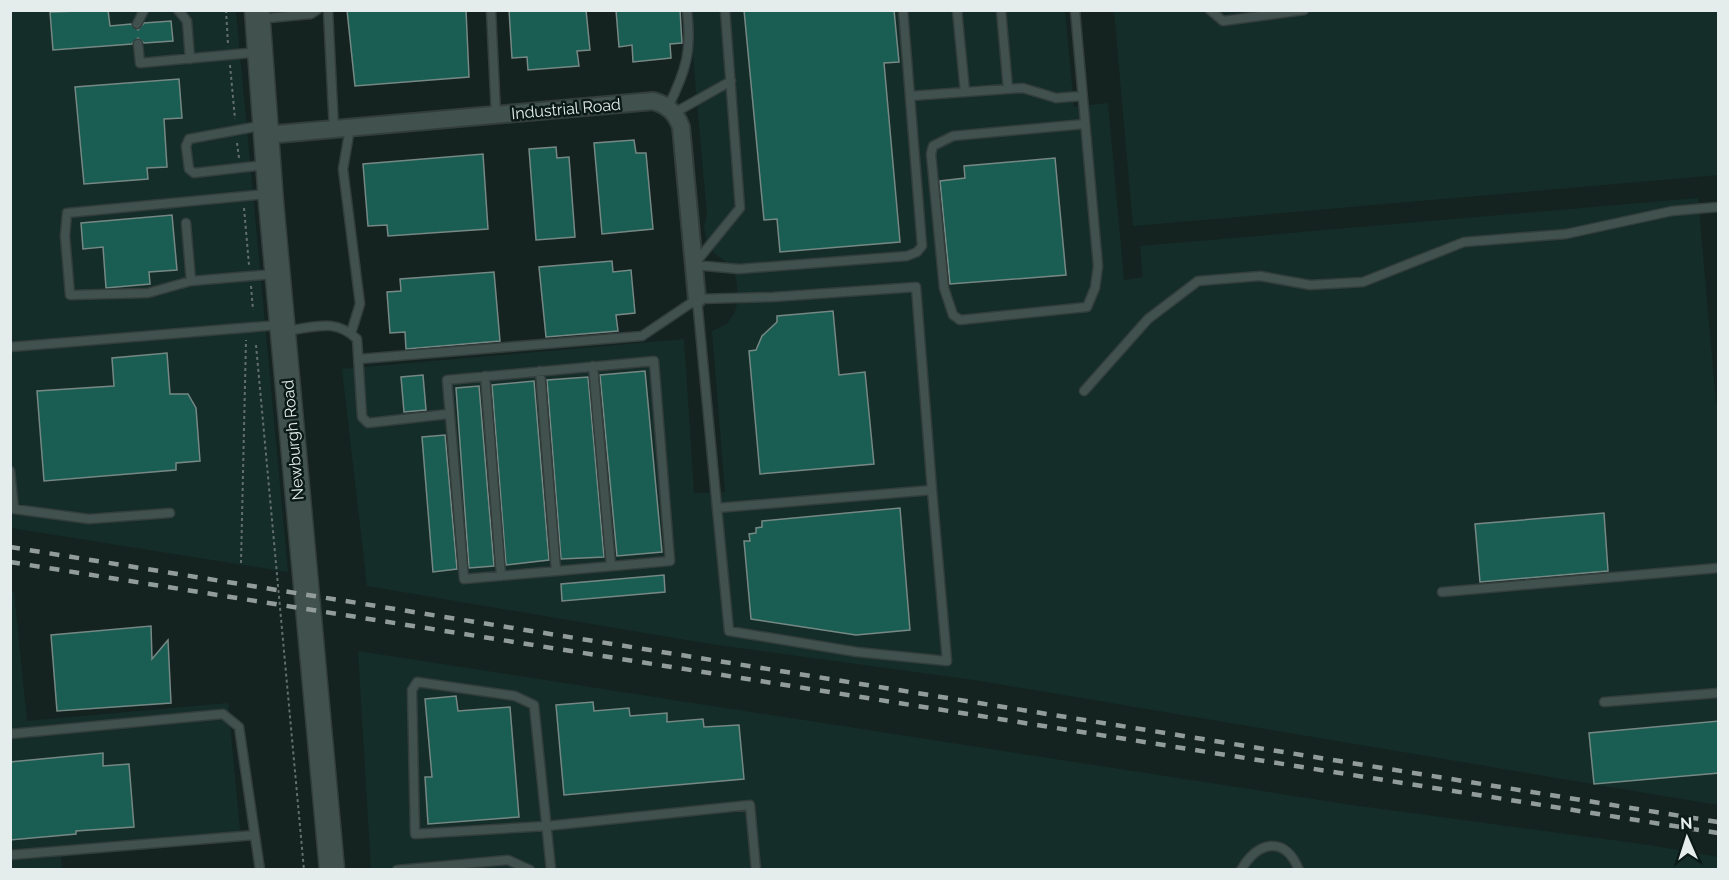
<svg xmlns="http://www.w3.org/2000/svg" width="1729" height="880" font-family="Raleway,sans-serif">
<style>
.built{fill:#152d28}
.building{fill:#195d53;stroke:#768884;stroke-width:1.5}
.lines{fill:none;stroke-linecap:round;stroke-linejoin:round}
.lane-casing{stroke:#333e3c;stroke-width:11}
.street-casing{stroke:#333e3c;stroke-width:20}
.secondary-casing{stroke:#333e3c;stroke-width:27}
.path{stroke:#626f6c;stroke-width:2;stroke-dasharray:3 3;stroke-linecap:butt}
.lane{stroke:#41524e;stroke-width:8}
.street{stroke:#41524e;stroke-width:16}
.secondary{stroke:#41524e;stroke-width:24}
.rail{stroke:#929d9b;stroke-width:4.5;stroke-dasharray:10 10;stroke-linecap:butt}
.labels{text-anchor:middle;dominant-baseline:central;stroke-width:5;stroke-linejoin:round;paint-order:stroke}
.street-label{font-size:16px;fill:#e4edeb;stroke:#0b1a17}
</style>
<rect width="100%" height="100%" fill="#142320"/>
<!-- built -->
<path class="built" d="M10,11H236L288,572L11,528Z
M689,11H1065L1074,107L1108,103L1124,280L1143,277L1140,246L1698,198L1716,402H1718V805L974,680L710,644L367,586L342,369L684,339L694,493L725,492L712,331L727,324L735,312L738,298L736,277L726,262L714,253L706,239L704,226L707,215Z
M1114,11H1718V175L1133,226Z
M10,591L14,592L27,721L228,703L241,841L61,857L62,869H11Z
M358,651L1352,805L1649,845L1718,857V869H371Z"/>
<!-- building -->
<path class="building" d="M108,10L110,26L131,24L138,30L144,23L171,21L173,41L144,43L138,38L132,44L53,50L50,12Z
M347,10H466L469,77L355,86Z
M509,10H586L590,50L577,51L579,66L528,70L527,57L512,58Z
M616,10H680L682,43L670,44L671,58L633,62L632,45L619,47Z
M744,10H894L899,62L884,63L900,242L780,252L777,219L764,220Z
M179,79L182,118L164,119L167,167L147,168L148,179L84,184L75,87Z
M634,140L636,153H646L653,229L602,234L594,143Z
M556,147L557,158L569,157L575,237L536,240L529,149Z
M483,154L488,229L388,236L387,225L368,226L363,164Z
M1055,158L1066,275L950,284L940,181L965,178L964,166Z
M172,215L177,270L149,272L150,284L106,288L103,247L83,249L81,223Z
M612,261L613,272L631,270L635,313L616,315L618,331L546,337L539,267Z
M494,272L500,341L406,349L405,332L390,333L387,292L401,291L400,279Z
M833,311L839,375L865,372L874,464L760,474L749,351L756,350L762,336L777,322V316Z
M167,353L170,394H188L196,408L200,461L176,463V470L44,481L37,391L114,386L112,358Z
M645,371L662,552L617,556L600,375Z
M423,375L426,410L404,412L401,377Z
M588,377L604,557L561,559L547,380Z
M534,381L549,560L506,565L492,385Z
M479,386L494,566L469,568L456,388Z
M445,435L457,569L433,572L422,437Z
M900,508L910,630L856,635L751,619L744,541H750L749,534L756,533V528L762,527V521Z
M1604,513L1608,571L1480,582L1475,524Z
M664,575L665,592L562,601L561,584Z
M151,626L152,659L168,640L171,703L57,711L51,635Z
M456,696L458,711L510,707L519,817L428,824L425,777H432L425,699Z
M593,702L594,711L629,708L630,716L667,713V722L703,719L704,727L739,725L744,779L564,795L556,705Z
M1719,721V773L1594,784L1589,733Z
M103,753V766L129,764L134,827L76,831V834L10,840V762Z"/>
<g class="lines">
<!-- lane casing -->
<g class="lane-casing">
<path id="lane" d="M178,10L187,21L190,59
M328,10L334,130
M491,10L496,115
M957,10L965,92
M1001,10L1008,89
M1075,10L1098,266L1095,288L1087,307L960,320L953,315L944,288L931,154L933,146L953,136L1085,124
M1210,10L1223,21L1304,10
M258,19L311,14L317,10
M137,24L144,10
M138,44L140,63L260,52
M910,96L1023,88L1056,98L1082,96
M668,107C686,71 692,51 687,10
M674,113L731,81
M265,125L189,139L186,146L189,169L194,173L265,165
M350,128L343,169L360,304L351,333
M267,194L67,213L65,236L70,295L148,293L191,281L275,274
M186,223L191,281
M696,262L740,208L725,10
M694,265L739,269L907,256L917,252L922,246L903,10
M284,331C313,328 334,317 357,339L362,417L368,423L448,414
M10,347L279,325
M359,359L642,336L697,299L773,297L916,287L932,490L717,508L697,299
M654,361L670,561L464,579L447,380Z
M593,366L611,566
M540,371L556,571
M485,376L501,576
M1084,391L1148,319L1198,281L1260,276L1310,285L1363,282L1464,242L1566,234L1672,211L1718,207
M10,471L14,509L89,519L170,513
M717,508L729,631L857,652L947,661L932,490
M1442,592L1718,568
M1604,702L1718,693
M10,734L223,714L239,727L260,870
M10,855L255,835
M397,870L508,860L530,870
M551,870L534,705L515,696L417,682L412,690L415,834L547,826L750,805L756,870
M1241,870C1258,841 1285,835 1299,870"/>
</g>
<!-- street casing -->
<g class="street-casing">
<path id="street" d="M266,135L653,101C668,105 676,113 681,127L697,299"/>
</g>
<!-- secondary casing -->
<g class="secondary-casing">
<path id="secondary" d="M257,10L271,202L332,870"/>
</g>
<!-- path -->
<path class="path" d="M226,10L228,44
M230,65L235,119
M237,143L239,158
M244,208L249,265
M251,286L253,310
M256,345L304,870
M241,563L246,340"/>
<!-- lane -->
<use href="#lane" class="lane"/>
<!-- street -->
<use href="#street" class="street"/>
<!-- secondary -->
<use href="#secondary" class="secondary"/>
<!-- rail -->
<path class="rail" d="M10,547L1718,822
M10,562L1718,833"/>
</g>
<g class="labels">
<!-- street labels -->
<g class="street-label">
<text transform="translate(566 109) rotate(-5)">Industrial Road</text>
<text transform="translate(293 440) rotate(-95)">Newburgh Road</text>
</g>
</g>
<!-- border -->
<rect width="1729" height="880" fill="none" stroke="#e4edeb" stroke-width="24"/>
<!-- north arrow -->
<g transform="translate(1687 838) rotate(357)" stroke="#0b1a17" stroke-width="4.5" paint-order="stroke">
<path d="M0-4.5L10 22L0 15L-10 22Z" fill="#e4edeb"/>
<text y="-9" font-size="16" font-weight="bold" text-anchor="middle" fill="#e4edeb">N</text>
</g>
</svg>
